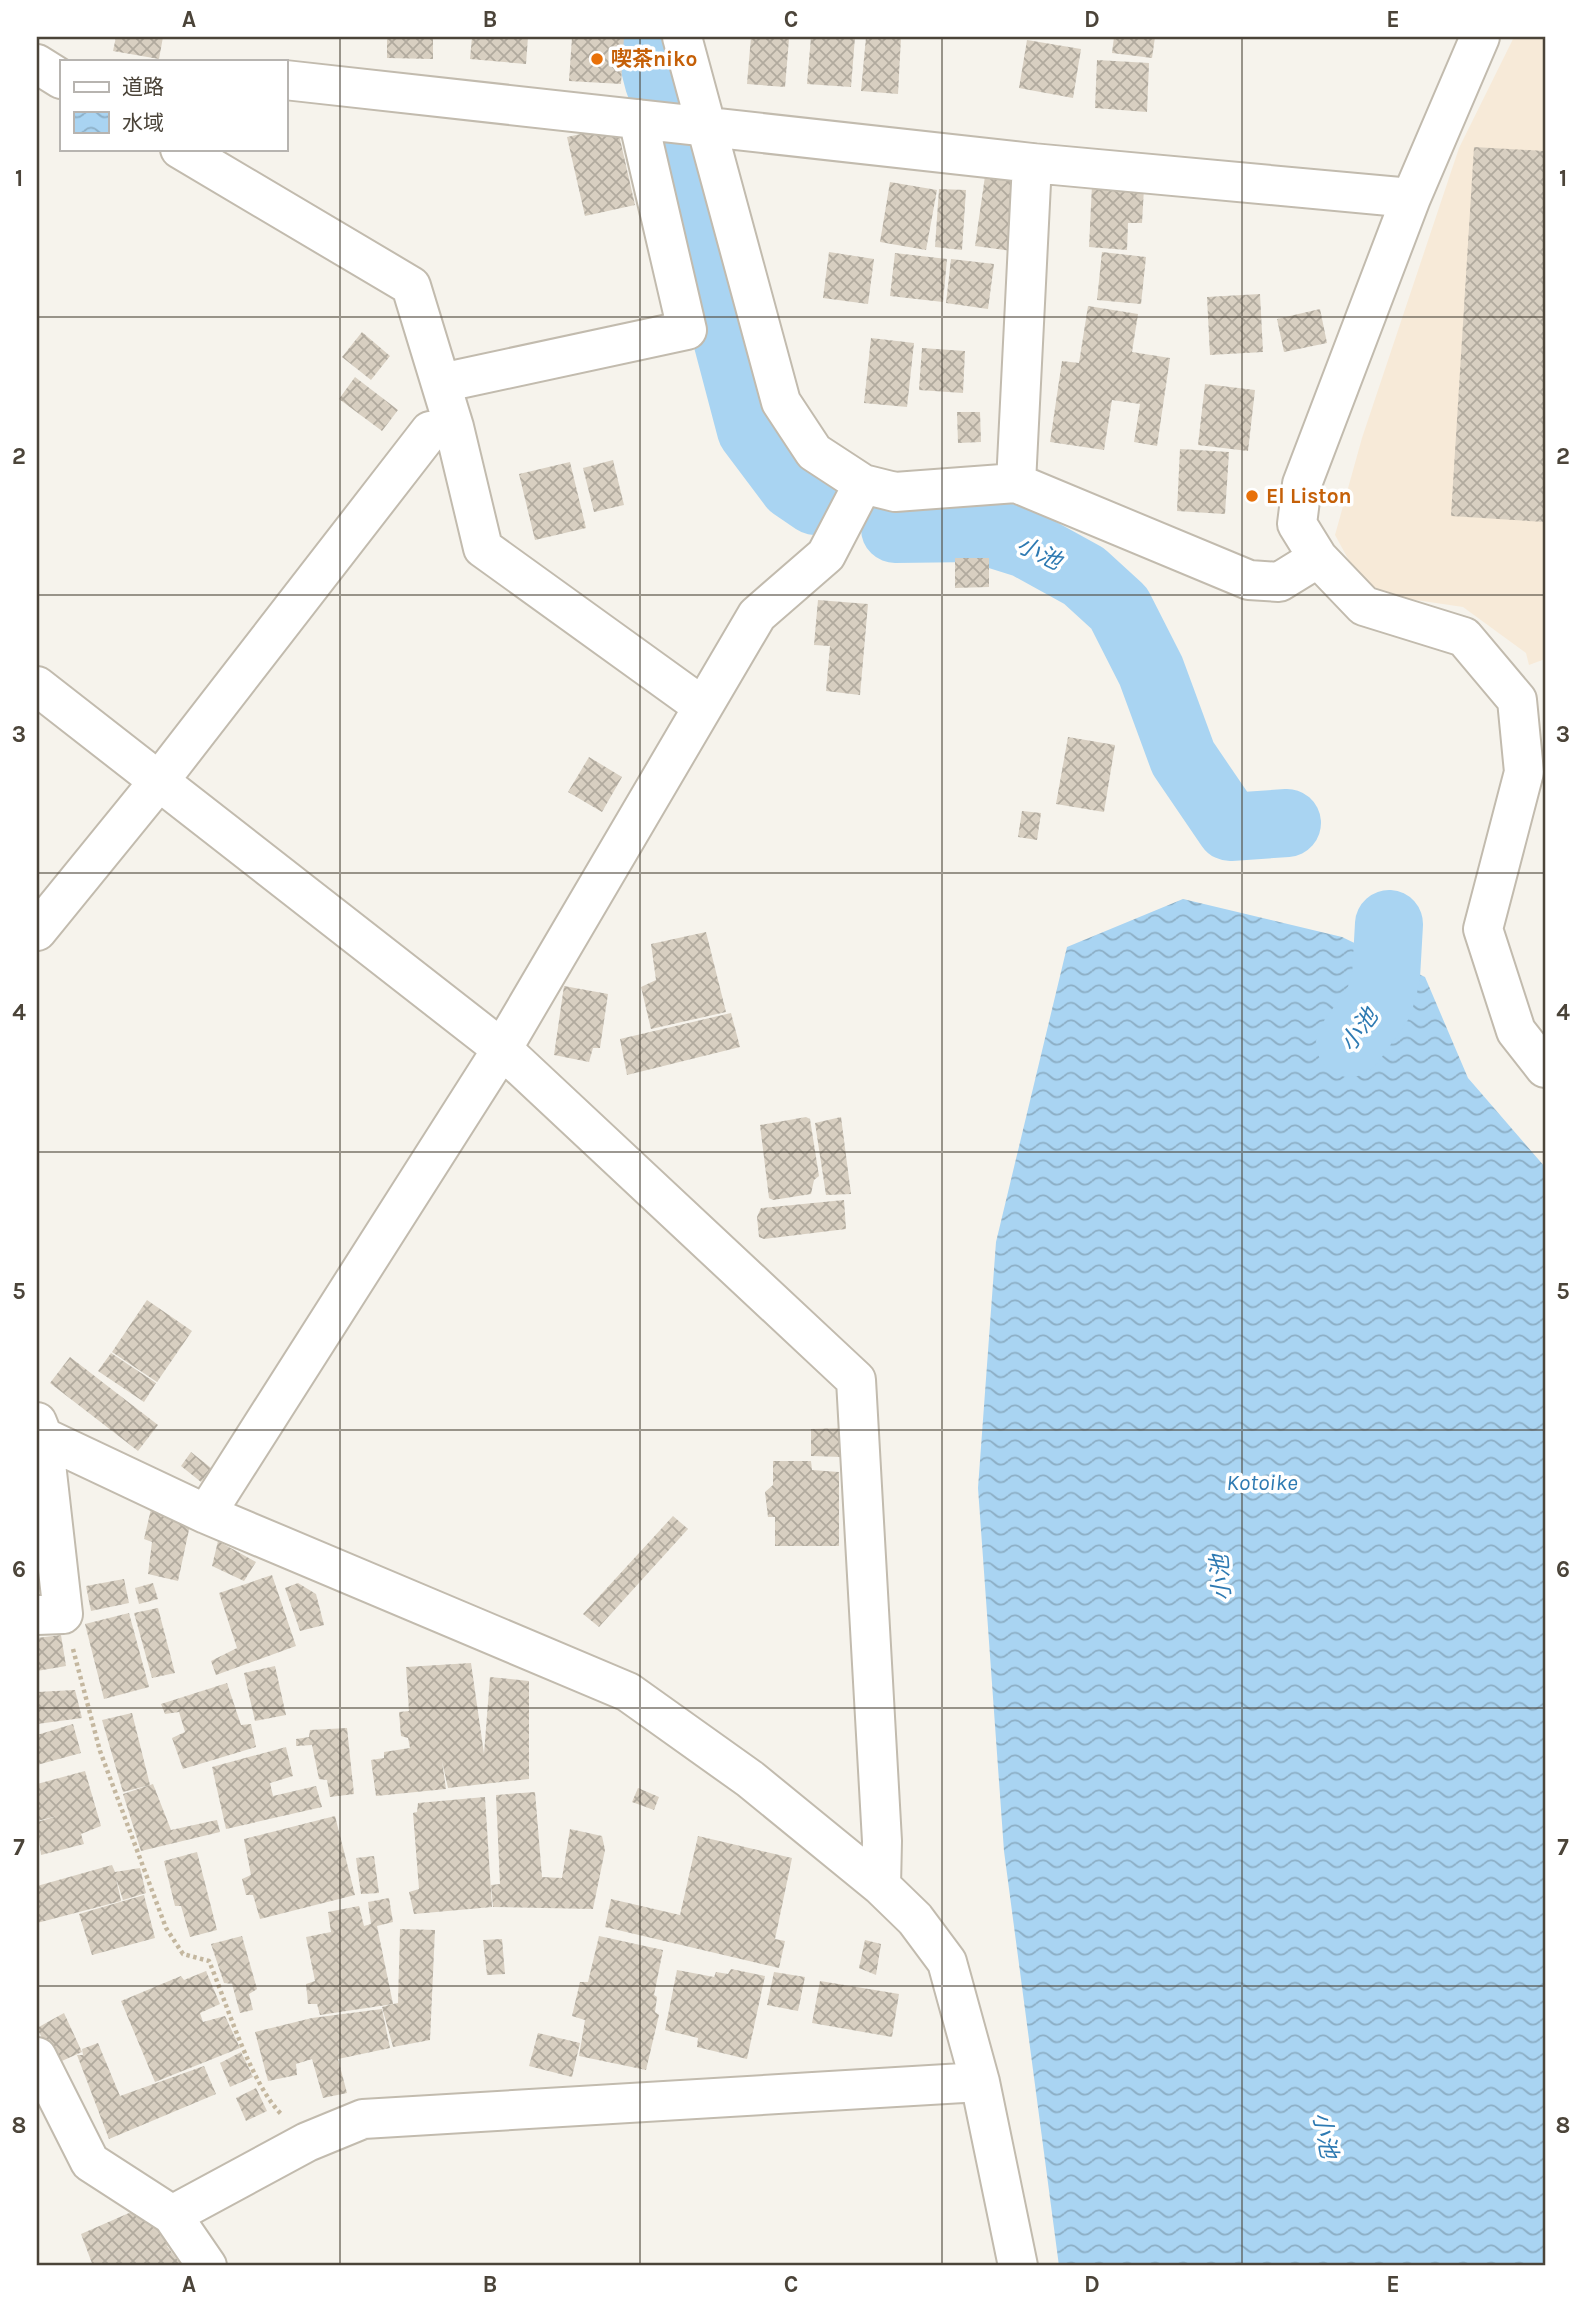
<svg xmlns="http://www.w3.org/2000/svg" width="1582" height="2303" font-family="Karla,'Noto Sans JP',sans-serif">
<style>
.commercial{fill:#f7ead8}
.water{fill:url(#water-waves)}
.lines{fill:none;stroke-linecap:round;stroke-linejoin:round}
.river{stroke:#a9d4f2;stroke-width:68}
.building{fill:url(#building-cross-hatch)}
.minor-casing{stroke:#c2bbae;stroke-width:42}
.path{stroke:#c4b79f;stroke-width:4.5;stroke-dasharray:3.5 3.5;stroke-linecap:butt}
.minor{stroke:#fff;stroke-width:38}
.grid{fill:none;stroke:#4b4439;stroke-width:2;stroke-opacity:0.55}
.food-dot{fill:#e8710a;stroke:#fff;stroke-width:2.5}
.labels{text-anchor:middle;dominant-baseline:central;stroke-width:7;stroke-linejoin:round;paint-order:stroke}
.food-label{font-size:21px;font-weight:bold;fill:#c56008;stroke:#fff;text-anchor:start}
.water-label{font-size:23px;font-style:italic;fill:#2e7ab2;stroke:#fff}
.neatline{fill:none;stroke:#4b4439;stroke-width:2.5}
.grid-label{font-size:23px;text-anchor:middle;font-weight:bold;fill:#4b4439}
</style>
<defs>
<pattern id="water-waves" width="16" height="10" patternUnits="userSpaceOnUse" patternTransform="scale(1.75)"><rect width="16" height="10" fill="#a9d4f2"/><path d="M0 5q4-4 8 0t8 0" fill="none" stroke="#8caec5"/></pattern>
<pattern id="building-cross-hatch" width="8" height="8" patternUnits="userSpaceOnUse" patternTransform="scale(1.75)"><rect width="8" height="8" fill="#d8cfc1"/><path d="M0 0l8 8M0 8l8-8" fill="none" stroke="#b1aa9e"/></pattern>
</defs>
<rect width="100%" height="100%" fill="#f6f3ec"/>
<!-- commercial -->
<path class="commercial" d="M1514,37H1545V659L1529,665L1526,653L1463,607L1375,594L1358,577L1335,535L1362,438L1459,148Z"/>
<!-- water -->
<path class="water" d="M1183,899L1342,937L1425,977L1468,1078L1545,1167V2266H1059L1004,1851L978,1488L996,1242L1067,947Z"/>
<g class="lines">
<!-- river -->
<path class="river" d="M647,37L659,83
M681,165L751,430L793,486L815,501
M895,529L975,528L1026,544L1084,576L1119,608L1151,671L1183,758L1230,827L1287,823
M1350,1043L1379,1002L1386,977L1389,924"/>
</g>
<!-- building -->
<path class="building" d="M116,37H163L159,59L113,51Z
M387,37H433V59L387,58Z
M472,37H528L526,64L470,59Z
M572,37H624L621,84L569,81Z
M751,37L789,39L785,87L747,84Z
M811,37H855L851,87L807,84Z
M866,37H901L898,94L861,91Z
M1114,37H1155L1152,58L1112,53Z
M1027,40L1081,49L1073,98L1019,88Z
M1097,60L1149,63L1147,112L1095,108Z
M617,126L635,205L585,216L567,137Z
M1474,147L1545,151V522L1451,516Z
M985,176L1022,181L1012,251L975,246Z
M890,182L937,190L926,250L880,242Z
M1092,185L1144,188L1142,223H1128L1127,250L1089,247Z
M939,189L966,190L962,250L935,247Z
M829,252L874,259L868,304L823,298Z
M1102,252L1146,257L1141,304L1097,300Z
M895,253L947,259L943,302L890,296Z
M951,259L994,264L988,309L946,303Z
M1260,294L1263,352L1210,355L1207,297Z
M1088,306L1138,314L1132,352L1170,358L1157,446L1134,442L1140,404L1112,400L1104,450L1050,442L1062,361L1079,363Z
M1320,309L1327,343L1284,352L1277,319Z
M362,332L390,356L371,380L342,357Z
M871,338L914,343L907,407L864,403Z
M922,348L965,351L963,393L919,390Z
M355,377L398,410L382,431L339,399Z
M1205,384L1255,390L1248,451L1198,445Z
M957,412H980L981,442L958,443Z
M1180,449L1229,452L1225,514L1177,511Z
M613,460L624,505L594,512L583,468Z
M570,462L586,528L535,540L519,474Z
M955,558H989V587L955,588Z
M818,600L868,604L860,695L826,691L830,646L814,645Z
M1068,737L1115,745L1104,812L1056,804Z
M589,757L622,777L602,812L568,792Z
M1022,811L1041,813L1037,840L1018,837Z
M706,932L726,1012L651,1029L641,987L656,980L651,944Z
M564,986L608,994L600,1048H593L589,1062L554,1055Z
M731,1013L740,1047L627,1075L620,1039Z
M806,1117L810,1119L819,1176L814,1180L811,1194L773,1200L769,1198L760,1125Z
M841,1117L851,1194L826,1195L815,1123Z
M844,1200L846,1229L764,1239L759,1237L757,1217L761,1208Z
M147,1300L192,1331L157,1382L112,1352Z
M111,1353L156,1383L144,1402L98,1371Z
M70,1357L158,1425L138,1451L50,1383Z
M842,1428L841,1457L811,1456V1429Z
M191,1452L211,1468L201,1482L181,1466Z
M773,1461H811L812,1470L839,1472V1546H775V1517H768L765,1492L773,1485Z
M152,1505L190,1525L178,1581L148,1574L152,1542L144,1539Z
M673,1516L688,1529L599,1627L583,1614Z
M218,1541L256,1562L244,1581L212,1566Z
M272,1575L296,1646L216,1675L211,1661L237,1648L219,1593Z
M124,1579L129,1603L91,1611L86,1586Z
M153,1583L158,1599L139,1604L135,1588Z
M298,1583L316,1594L324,1625L300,1631L285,1588Z
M158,1608L175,1673L152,1678L134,1613Z
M129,1613L149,1687L104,1699L85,1624Z
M61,1635L66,1666L37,1671V1638Z
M471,1663L484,1754L490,1677L529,1681V1779L448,1788L442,1761L446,1789L376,1796L371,1760L384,1758V1752L410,1748L408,1738L401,1736L399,1712L409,1711L406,1667Z
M275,1666L286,1715L255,1721L244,1673Z
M227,1683L241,1725L251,1724L256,1747L183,1769L172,1738L185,1732L179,1712L165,1714L161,1704Z
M75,1690L82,1718L37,1724V1692Z
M132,1713L150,1785L123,1792L102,1720Z
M73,1724L81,1753L37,1765V1735Z
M347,1728L354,1794L330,1797L327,1780L319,1779L312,1745L296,1746V1739L309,1737L310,1730Z
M286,1747L293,1776L270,1783L273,1796L316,1786L322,1807L226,1829L212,1767Z
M85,1771L101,1826L81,1834L84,1844L41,1855L37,1822L58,1816L37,1821V1784Z
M153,1784L171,1830L217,1820L220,1832L141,1851L123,1794Z
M638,1788L659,1797L654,1810L632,1802Z
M535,1792L542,1877L562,1878L570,1829L602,1836L605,1850L593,1909L493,1907L491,1885L500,1884L496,1795Z
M485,1797L492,1907L414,1914L409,1892L419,1889L413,1813L417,1812L418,1803Z
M335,1816L355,1895L260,1919L253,1895H246L242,1879L251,1875L244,1839Z
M698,1836L792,1858L775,1939L785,1941L779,1968L605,1927L611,1899L680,1915Z
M197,1852L217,1930L190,1937L181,1906H175L164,1861Z
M374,1856L379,1893L361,1894L356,1858Z
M112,1865L115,1872L140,1868L146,1893L123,1900L116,1878L121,1901L37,1923V1886Z
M144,1895L155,1938L92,1955L79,1914Z
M389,1898L393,1922L377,1926L393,2004L398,2003L400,1929L435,1930L430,2040L393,2047L382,2007L393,2004L320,2015L317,2004H308L306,1984L315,1981L306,1937L331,1932L328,1912L359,1906L364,1926L371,1924L368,1902Z
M242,1936L257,1989L249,1994L253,2010L240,2013L232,1984L224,1983L211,1944Z
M599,1936L663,1950L654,1995L657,1997L655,2012L659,2015L646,2070L579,2056L585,2020L572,2016L580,1982H588Z
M502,1939L505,1974L487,1975L483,1940Z
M865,1940L881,1944L876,1975L859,1968Z
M731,1969L765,1976L747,2059L697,2047L698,2038L665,2030L677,1970L714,1977L716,1972L728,1974Z
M206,1971L220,2004L200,2013L203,2022L225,2016L240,2048L155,2082L121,2001L181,1976L184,1980Z
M774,1972L805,1977L798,2011L767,2005Z
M820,1981L899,1994L892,2037L812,2023Z
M382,2009L390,2048L338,2059L347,2093L323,2098L312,2059L296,2064L297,2075L268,2081L255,2032L312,2018Z
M64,2013L82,2052L55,2064L37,2028Z
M538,2033L580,2043L572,2077L529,2066Z
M98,2043L120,2096L204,2066L216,2094L109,2139L77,2055H83L82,2049Z
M241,2052L253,2077L230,2087L220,2063Z
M256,2088L267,2111L246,2121L236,2098Z
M152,2203L177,2240L167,2246L182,2266H93L81,2234Z"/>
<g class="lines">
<!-- minor casing -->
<g class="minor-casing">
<path id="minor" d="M682,37L781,402L814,452L863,484L895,492L1016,483L1249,580L1279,582L1318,558
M1480,37L1411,198L1302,484L1297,524L1318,558L1364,606L1464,637L1517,700L1524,772L1483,929L1516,1031L1545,1068
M37,64L61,79
M285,80L1032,163L1411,198
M180,149L411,286L454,427L483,548L702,706
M441,383L687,330L638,119
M1016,483L1032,163
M37,686L502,1049L856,1380L882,1841L881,1886
M37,931L159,781L430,431L454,427
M37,1422L43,1437L206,1514L628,1692L750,1779L881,1886L915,1919L947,1962L980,2082L1018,2266
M37,1436L43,1437L63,1614L37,1615
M206,1514L502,1049L757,615L826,555L863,484
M37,2057L90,2162L172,2215
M207,2266L172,2215L307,2142L363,2119L980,2082"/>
</g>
<!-- path -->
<path class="path" d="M73,1649L100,1751L166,1928L183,1954L209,1961C227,2004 250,2082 281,2114"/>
<!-- minor -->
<use href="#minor" class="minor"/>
</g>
<!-- grid -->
<path class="grid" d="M340,37V2266M640,37V2266M942,37V2266M1242,37V2266M37,317H1545M37,595H1545M37,873H1545M37,1152H1545M37,1430H1545M37,1708H1545M37,1986H1545"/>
<!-- markers -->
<g class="food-dot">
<circle cx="597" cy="59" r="7"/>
<circle cx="1252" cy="496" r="7"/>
</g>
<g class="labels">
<!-- food labels -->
<g class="food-label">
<text x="611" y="59">喫茶niko</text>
<text x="1266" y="496">El Liston</text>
</g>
<!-- water labels -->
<g class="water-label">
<text transform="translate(1039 553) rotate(26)">小池</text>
<text transform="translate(1359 1030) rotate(-54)">小池</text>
<text x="1262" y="1482">Kotoike</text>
<text transform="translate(1221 1578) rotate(-94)">小池</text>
<text transform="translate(1325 2135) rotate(79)">小池</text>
</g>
</g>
<!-- border -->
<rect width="1582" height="2303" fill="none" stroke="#ffffff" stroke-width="77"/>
<!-- legend -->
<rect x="60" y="60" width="228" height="91" fill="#ffffff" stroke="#b7b4b0" stroke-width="2"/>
<rect x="74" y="82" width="35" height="10" fill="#ffffff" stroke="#b7b4b0" stroke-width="2"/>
<text x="122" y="94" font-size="21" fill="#4b4439">道路</text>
<rect x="74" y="112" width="35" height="21" fill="url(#water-waves)" stroke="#b7b4b0" stroke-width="2"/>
<text x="122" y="130" font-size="21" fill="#4b4439">水域</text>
<rect x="38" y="38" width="1506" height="2226" class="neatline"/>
<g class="grid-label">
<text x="189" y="27">A</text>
<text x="490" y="27">B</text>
<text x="791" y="27">C</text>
<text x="1092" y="27">D</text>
<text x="1393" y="27">E</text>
<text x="19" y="186">1</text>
<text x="1563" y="186">1</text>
<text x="19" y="464">2</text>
<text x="1563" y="464">2</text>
<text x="19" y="742">3</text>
<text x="1563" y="742">3</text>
<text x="19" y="1020">4</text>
<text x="1563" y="1020">4</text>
<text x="19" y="1299">5</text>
<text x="1563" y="1299">5</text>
<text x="19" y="1577">6</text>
<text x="1563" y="1577">6</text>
<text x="19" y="1855">7</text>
<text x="1563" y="1855">7</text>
<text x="19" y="2133">8</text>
<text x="1563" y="2133">8</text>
<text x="189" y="2292">A</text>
<text x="490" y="2292">B</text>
<text x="791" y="2292">C</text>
<text x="1092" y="2292">D</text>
<text x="1393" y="2292">E</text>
</g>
</svg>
